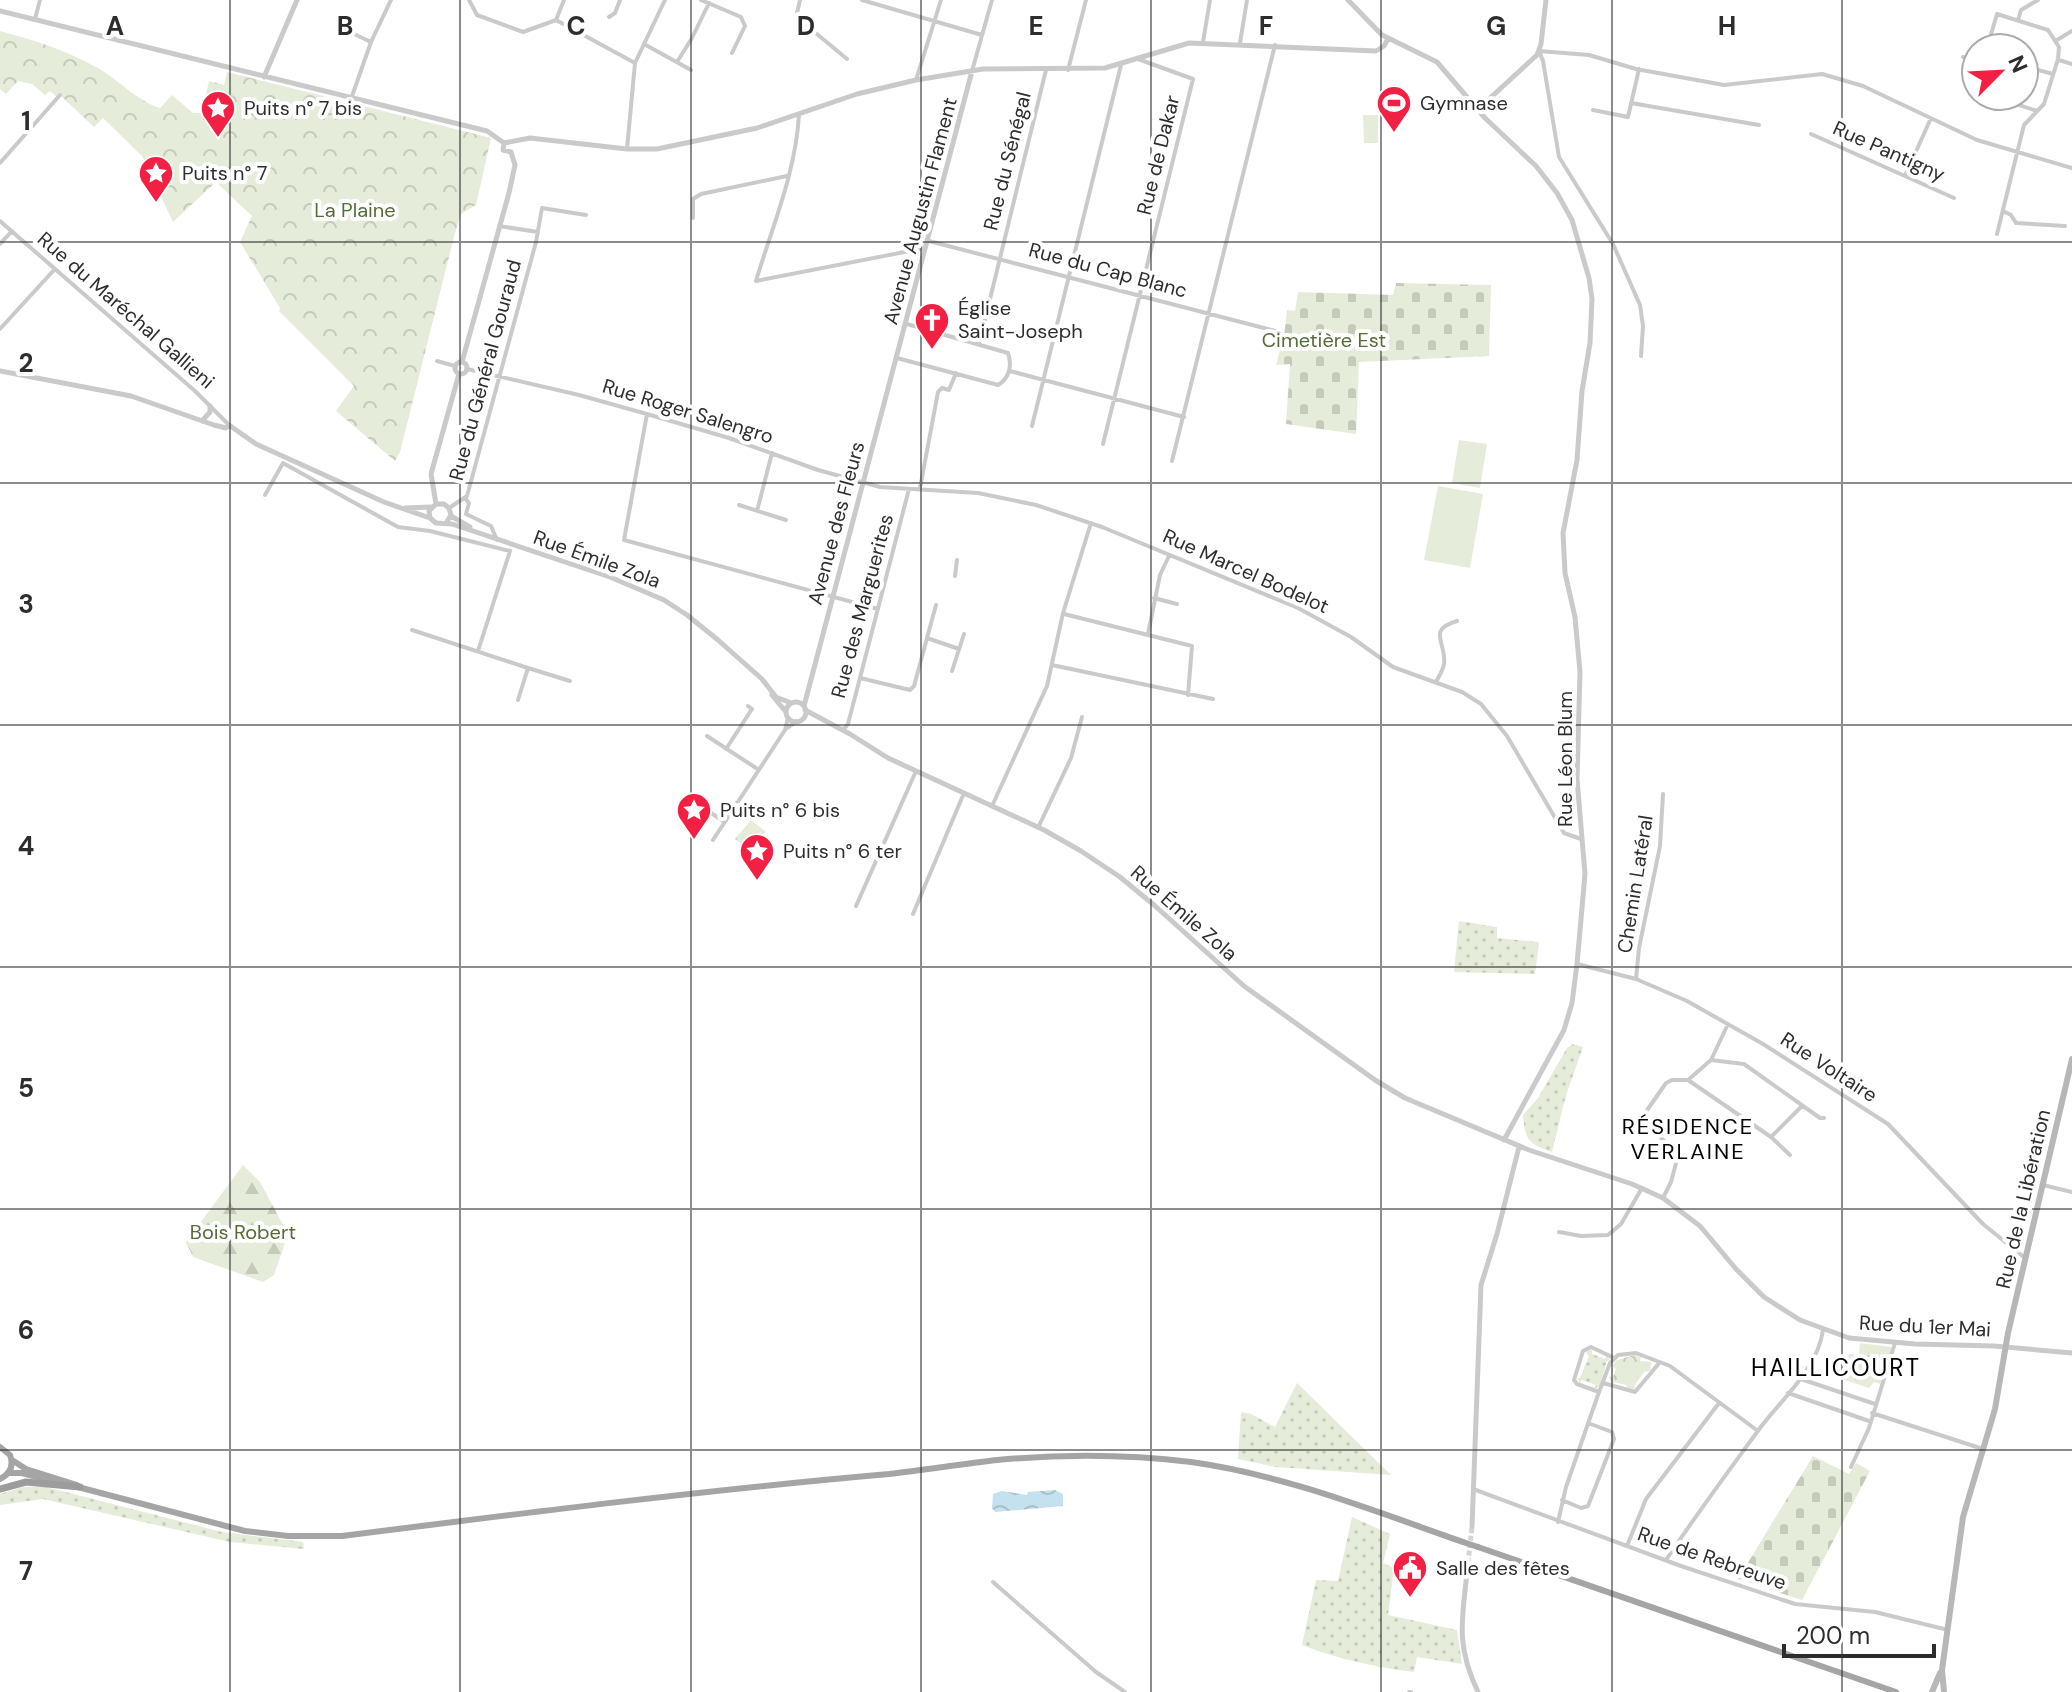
<svg xmlns="http://www.w3.org/2000/svg" width="2072" height="1692" font-family="'DM Sans',sans-serif">
<style>
.grass{fill:url(#grass-dots)}
.forest{fill:url(#forest-firs)}
.cemetery{fill:url(#cemetery-stones)}
.park{fill:url(#park-crowns)}
.pitch{fill:#e5ecd9}
.water{fill:url(#water-waves)}
.lines{fill:none;stroke-linecap:round;stroke-linejoin:round}
.tertiary-tunnel{stroke:#d5d5d5;stroke-width:5;stroke-dasharray:5 2.5;stroke-linecap:butt}
.minor{stroke:#cacaca;stroke-width:4}
.tertiary{stroke:#cacaca;stroke-width:5}
.secondary{stroke:#b7b7b7;stroke-width:6}
.primary{stroke:#a5a5a5;stroke-width:6}
.trunk{stroke:#9c9c9c;stroke-width:7}
.primary-bridge{stroke:#a5a5a5;stroke-width:6}
.grid{fill:none;stroke:#2d2d2d;stroke-width:2;stroke-opacity:0.55}
.labels{text-anchor:middle;dominant-baseline:central;stroke-width:8;stroke-linejoin:round;paint-order:stroke}
.poi-label{font-size:20px;fill:#2d2d2d;stroke:#fff;text-anchor:start}
.street-label{font-size:20px;fill:#2d2d2d;stroke:#fff}
.park-label{font-size:20px;fill:#556c37;stroke:#fff}
.neighbourhood-label{font-size:22px;letter-spacing:2px;fill:#000;stroke:#fff}
.quarter-label{font-size:24px;letter-spacing:2px;fill:#000;stroke:#fff}
.grid-label{font-size:26px;text-anchor:middle;font-weight:bold;fill:#2d2d2d;stroke:#fff;stroke-width:8;stroke-linejoin:round;paint-order:stroke}
</style>
<defs>
<pattern id="grass-dots" width="8" height="8" patternUnits="userSpaceOnUse" patternTransform="scale(2)"><rect width="8" height="8" fill="#e5ecd9"/><path d="M2 2h.1M6 6h.1" fill="none" stroke="#c5cbbb" stroke-width="1.8" stroke-linecap="round"/></pattern>
<pattern id="forest-firs" width="22" height="20" patternUnits="userSpaceOnUse" patternTransform="scale(2)"><rect width="22" height="20" fill="#e5ecd9"/><path d="M5 1l3.5 6h-7zM16 11l3.5 6h-7z" fill="#c5cbbb"/></pattern>
<pattern id="cemetery-stones" width="16" height="16" patternUnits="userSpaceOnUse" patternTransform="scale(2)"><rect width="16" height="16" fill="#e5ecd9"/><path d="M2 7V4a2 2 0 0 1 4 0v3zM10 15v-3a2 2 0 0 1 4 0v3z" fill="#c5cbbb"/></pattern>
<pattern id="park-crowns" width="20" height="18" patternUnits="userSpaceOnUse" patternTransform="scale(2)"><rect width="20" height="18" fill="#e5ecd9"/><path d="M2 6a3 3 0 1 1 6 0M12 15a3 3 0 1 1 6 0" fill="none" stroke="#c5cbbb"/></pattern>
<pattern id="water-waves" width="16" height="10" patternUnits="userSpaceOnUse" patternTransform="scale(2)"><rect width="16" height="10" fill="#c3e1ee"/><path d="M0 5q4-4 8 0t8 0" fill="none" stroke="#a8c1cc"/></pattern>
</defs>
<rect width="100%" height="100%" fill="#fff"/>
<!-- grass -->
<path class="grass" d="M1459,921L1497,927V938L1539,942L1535,974L1454,972Z
M1573,1044L1583,1047L1566,1095L1552,1152C1529,1144 1525,1141 1523,1115L1538,1098L1567,1048Z
M1589,1350H1592V1354L1605,1359L1607,1355L1610,1360L1607,1361L1600,1385L1595,1389L1596,1385L1582,1380L1580,1383L1577,1378H1580L1589,1356L1586,1353Z
M1297,1383L1391,1475L1276,1467L1238,1459L1241,1412L1251,1414L1275,1427Z
M23,1487H46L222,1532L303,1542L304,1549L230,1542L43,1499L0,1505V1494Z
M1352,1517L1390,1534L1383,1563L1394,1568L1388,1615L1457,1630L1462,1664L1417,1657L1414,1672C1375,1667 1338,1659 1302,1645L1316,1580L1338,1581Z"/>
<!-- forest -->
<path class="forest" d="M243,1165L260,1182L288,1234L274,1275L263,1282L193,1257L186,1242Z"/>
<!-- cemetery -->
<path class="cemetery" d="M1396,283L1491,285L1489,356L1359,362L1356,434L1286,424L1290,364L1276,365L1284,336L1287,310L1295,311L1298,292L1393,295Z
M1813,1456L1849,1474L1856,1463L1870,1471L1802,1600L1738,1579Z"/>
<!-- park -->
<path class="park" d="M0,31C34,40 65,50 96,67C117,78 138,102 160,108L172,95L193,113H202L209,81L224,85L227,72L491,138L476,205L461,214L455,233L400,452L395,461L336,411L354,386L279,311L280,308L240,242L252,216L216,182L173,222L142,156L103,118L94,127L60,95L57,97L50,91L45,95L32,84L18,81L6,94L0,89Z
M751,820L766,832L755,841L750,849L735,839Z
M1860,1343L1892,1347L1881,1384L1874,1382L1869,1388L1842,1379L1849,1354L1859,1355Z
M1635,1355L1641,1357L1640,1361L1651,1362L1650,1371L1644,1372L1634,1386L1636,1388L1628,1390L1626,1385L1614,1382V1384L1611,1383L1609,1376L1613,1377L1616,1369L1612,1366L1617,1360Z"/>
<!-- pitch -->
<path class="pitch" d="M1363,115H1378V143H1364Z
M1459,440L1487,444L1480,488L1452,483Z
M1438,486L1483,494L1470,568L1424,560Z"/>
<!-- water -->
<path class="water" d="M1055,1490L1063,1494V1506L995,1512L992,1508L993,1494L1002,1491L1027,1495L1028,1492Z"/>
<g class="lines">
<!-- tertiary-tunnel -->
<path class="tertiary-tunnel" d="M1468,1563L1472,1527"/>
<!-- minor -->
<path class="minor" d="M469,0L477,15L523,32L556,20L564,0
M701,0L741,17L745,26L732,53
M800,0L797,13L800,20L847,59
M862,0L982,35
M609,17L615,13L620,0
M35,19L40,0
M556,20L635,63
M2018,20L2021,10L2038,0
M337,26L371,42
M2057,40L2072,31
M1203,42L1210,0
M1240,43L1247,0
M644,44L691,70
M1987,48L1997,14L2048,30L2059,47L2058,59L2044,104L2024,125L1997,234
M1963,57L1976,61
M2059,60L2072,64
M677,62L692,38L709,3
M2024,66L2053,74
M1068,70L1086,0
M972,71L992,0
M916,80L941,0
M351,99L371,42L391,0
M2010,102L2037,111
M1631,103L1759,125
M1593,110L1628,117L1639,69
M799,114C796,172 772,227 756,281L925,248
M1811,134L1954,198
M627,149L635,63L665,0
M0,163L60,95
M1905,176L1931,118
M2003,211L2011,215L2016,223L2065,226
M693,218V199L701,194L787,176
M0,221L195,391L229,425
M499,226L538,232
M929,241L1279,332
M0,244L12,231
M0,329L54,270
M979,344L1046,70
M1641,356L1643,326L1640,305L1613,244L1559,157L1543,61L1539,51L1589,55L1636,69L1724,85L1822,74L1863,86L1977,140L2072,168
M897,358L998,385C1010,378 1012,365 1008,353L907,324
M437,361L455,366
M467,369L579,395L647,414L729,438L818,470L880,487L978,493L1036,505L1102,527L1298,608L1351,637L1393,667L1462,692L1481,704L1507,736L1564,833L1581,839
M1010,371L1184,417
M647,414L624,540L878,609
M1032,426L1121,65
M1103,444L1193,79L1138,59
M1172,461L1275,45
M283,463L398,527L430,531L510,551
M920,488L938,392L942,388L949,390L956,373
M265,495L283,463
M465,498L469,503L466,514L491,526L497,540
M739,505L786,520
M449,508L467,496L536,242L542,208L586,215
M757,511L772,453
M955,576L957,560
M1154,598L1177,604
M1064,614L1192,646L1188,695
M412,630L528,668L518,700
M1148,634L1160,575L1169,556
M927,638L959,649
M478,651L510,551
M1052,665L1213,699
M528,668L570,681
M952,671L964,634
M860,678L910,690L914,686L936,605
M1436,682C1439,676 1443,670 1444,664C1447,643 1426,630 1457,621
M787,728L797,721
M843,730L848,724L909,489
M707,736L759,770
M726,749L752,709L748,706
M697,804L725,822
M992,806L1047,686L1063,613L1091,523
M1038,828L1071,758L1082,717
M713,840L785,730L788,718
M856,906L916,771
M913,914L964,793
M1577,964L1636,979L1687,1001L1763,1044L1888,1124L1983,1224L2025,1258
M1636,979L1639,948L1660,846L1663,794
M1711,1060L1744,1064L1820,1118H1824
M1688,1080L1771,1137L1790,1155
M1771,1137L1802,1106
M2043,1185L2072,1192
M1663,1198L1671,1182L1679,1152C1674,1144 1667,1145 1662,1139C1653,1130 1656,1124 1643,1116L1666,1083L1672,1080H1688L1711,1060L1728,1024
M1559,1232L1581,1236L1608,1235L1621,1224L1642,1188
M1801,1379L1875,1404
M1603,1383L1635,1392L1660,1362
M1599,1392L1577,1384L1574,1380L1583,1351L1591,1347L1614,1358
M1788,1393L1869,1421
M1872,1413L1983,1449
M1851,1467L1869,1428L1895,1343
M1473,1489L1681,1566L1795,1604L1875,1612L1948,1630
M1562,1500L1581,1508L1588,1506L1614,1439L1612,1432L1588,1423
M1558,1522L1566,1487L1599,1392L1610,1363L1618,1355L1636,1353L1670,1366L1758,1431
M1627,1546L1646,1499L1719,1403
M1666,1560C1696,1515 1728,1472 1760,1428C1782,1399 1818,1368 1823,1330
M993,1582L1096,1672L1125,1692
M1409,1692H1411"/>
<!-- tertiary -->
<path class="tertiary" d="M1348,0L1382,35L1437,62L1485,118L1536,166L1557,193L1572,220L1589,278L1592,299L1590,343L1582,391L1577,460L1563,533L1565,573L1575,617L1580,672L1577,779L1585,874L1577,964L1572,1003L1564,1030L1504,1140
M0,11L487,131L504,143
M264,77L297,0
M1477,110L1537,55L1541,44L1546,0
M504,143L530,138L627,149H657L757,128L857,94L916,80L983,69L1105,68L1189,43L1376,51L1384,46L1388,39
M504,143L503,150L511,152
M462,362L509,193L515,165L511,152
M455 368a6 6 0 1 1 12 0a6 6 0 1 1-12 0Z
M0,371L131,396L214,425L226,428L229,425L256,444L384,502L430,518
M202,421L210,412V406
M436,504L431,474L459,374
M405,508L431,507
M451,516L470,527
M446,523L451,515L449,508L444,504H436L429,511L430,518L436,523L452,524L610,577L664,600L687,615L718,640L762,679L776,697L791,703
M772,695L786,712
M786 712a10 10 0 1 1 20 0a10 10 0 1 1-20 0Z
M804,706L972,71
M805,710L850,734L888,758L1044,830L1081,851L1120,877L1154,905L1244,986L1375,1080L1405,1098L1529,1150L1632,1184L1663,1198L1700,1226L1736,1269L1764,1297L1800,1320L1849,1338L1915,1344L1994,1346L2072,1353
M1472,1527L1481,1285L1497,1234L1519,1147
M1468,1563C1463,1616 1454,1642 1478,1692"/>
<!-- secondary -->
<path class="secondary" d="M1932,1692L1940,1673
M1944,1692L1942,1670L1963,1517L1995,1409L2008,1333L2072,1059"/>
<!-- primary -->
<path class="primary" d="M0,1447L10,1455C14,1466 10,1474 0,1479
M12,1460L26,1469L77,1485
M9,1473H22L56,1482
M78,1487L245,1531L288,1536H342C524,1513 706,1490 889,1474C925,1470 961,1464 997,1460C1061,1454 1126,1454 1191,1462C1285,1475 1374,1511 1463,1542
M1478,1547L1896,1692"/>
<!-- trunk -->
<path class="trunk" d="M0,1489L26,1482L80,1487"/>
<!-- primary-bridge -->
<path class="primary-bridge" d="M1463,1542L1478,1547"/>
</g>
<!-- grid -->
<path class="grid" d="M230,0V1692M460,0V1692M691,0V1692M921,0V1692M1151,0V1692M1381,0V1692M1612,0V1692M1842,0V1692M0,242H2072M0,483H2072M0,725H2072M0,967H2072M0,1209H2072M0,1450H2072"/>
<!-- icons -->
<defs>
<g id="stadium-pin" transform="scale(1.8)"><path d="M0 17L-7.5 6A9.5 9.5 0 1 1 7.5 6Z" fill="#f22144" stroke="#fff"/><path d="M0-5a6.5 5 0 1 0 0 10a6.5 5 0 1 0 0-10ZM-3.5-1.8h7v3.6h-7Z" fill="#fff"/></g>
<g id="sight-pin" transform="scale(1.8)"><path d="M0 17L-7.5 6A9.5 9.5 0 1 1 7.5 6Z" fill="#f22144" stroke="#fff"/><path d="M0-6L1.8-2.2L6-1.7L2.9 1.2L3.7 5.4L0 3.3L-3.7 5.4L-2.9 1.2L-6-1.7L-1.8-2.2Z" fill="#fff"/></g>
<g id="church-pin" transform="scale(1.8)"><path d="M0 17L-7.5 6A9.5 9.5 0 1 1 7.5 6Z" fill="#f22144" stroke="#fff"/><path d="M-1.2-6h2.4v3.5h3.3v2.4h-3.3V6h-2.4V-.1h-3.3v-2.4h3.3Z" fill="#fff"/></g>
<g id="civic-pin" transform="scale(1.8)"><path d="M0 17L-7.5 6A9.5 9.5 0 1 1 7.5 6Z" fill="#f22144" stroke="#fff"/><path d="M-.6-6.5H3V-4.5H.6V-3L4-1V1h2V6H-6V1h2V-1L-.6-3ZM-1.2 2.5V6h2.4V2.5Z" fill="#fff"/></g>
</defs>
<g fill-rule="evenodd">
<use href="#stadium-pin" x="1394" y="103"/>
<use href="#sight-pin" x="218" y="108"/>
<use href="#sight-pin" x="156" y="173"/>
<use href="#church-pin" x="932" y="320"/>
<use href="#sight-pin" x="694" y="810"/>
<use href="#sight-pin" x="757" y="851"/>
<use href="#civic-pin" x="1410" y="1568"/>
</g>
<g class="labels">
<!-- poi labels -->
<g class="poi-label">
<text x="1420" y="103">Gymnase</text>
<text x="244" y="108">Puits n° 7 bis</text>
<text x="182" y="173">Puits n° 7</text>
<text x="958" y="308">Église<tspan x="958" dy="23">Saint-Joseph</tspan></text>
<text x="720" y="810">Puits n° 6 bis</text>
<text x="783" y="851">Puits n° 6 ter</text>
<text x="1436" y="1568">Salle des fêtes</text>
</g>
<!-- street labels -->
<g class="street-label">
<text transform="translate(1889 151) rotate(24)">Rue Pantigny</text>
<text transform="translate(1158 155) rotate(-76)">Rue de Dakar</text>
<text transform="translate(1007 161) rotate(-76)">Rue du Sénégal</text>
<text transform="translate(920 211) rotate(-75)">Avenue Augustin Flament</text>
<text transform="translate(1108 270) rotate(15)">Rue du Cap Blanc</text>
<text transform="translate(126 310) rotate(41)">Rue du Maréchal Gallieni</text>
<text transform="translate(485 370) rotate(-75)">Rue du Général Gouraud</text>
<text transform="translate(688 411) rotate(17)">Rue Roger Salengro</text>
<text transform="translate(836 523) rotate(-75)">Avenue des Fleurs</text>
<text transform="translate(597 559) rotate(20)">Rue Émile Zola</text>
<text transform="translate(1246 571) rotate(24)">Rue Marcel Bodelot</text>
<text transform="translate(862 606) rotate(-75)">Rue des Marguerites</text>
<text transform="translate(1565 759) rotate(-90)">Rue Léon Blum</text>
<text transform="translate(1635 884) rotate(-81)">Chemin Latéral</text>
<text transform="translate(1184 913) rotate(41)">Rue Émile Zola</text>
<text transform="translate(1829 1067) rotate(33)">Rue Voltaire</text>
<text transform="translate(2023 1199) rotate(-77)">Rue de la Libération</text>
<text transform="translate(1925 1326) rotate(3)">Rue du 1er Mai</text>
<text transform="translate(1712 1558) rotate(19)">Rue de Rebreuve</text>
</g>
<!-- park labels -->
<g class="park-label">
<text x="355" y="210">La Plaine</text>
<text x="1324" y="340">Cimetière Est</text>
<text x="243" y="1232">Bois Robert</text>
</g>
<!-- neighbourhood labels -->
<g class="neighbourhood-label">
<text x="1688" y="1126">RÉSIDENCE<tspan x="1688" dy="25">VERLAINE</tspan></text>
</g>
<!-- quarter labels -->
<g class="quarter-label">
<text x="1836" y="1367">HAILLICOURT</text>
</g>
</g>
<g class="grid-label">
<text x="115" y="35">A</text>
<text x="345" y="35">B</text>
<text x="576" y="35">C</text>
<text x="806" y="35">D</text>
<text x="1036" y="35">E</text>
<text x="1266" y="35">F</text>
<text x="1496" y="35">G</text>
<text x="1727" y="35">H</text>
<text x="26" y="130">1</text>
<text x="26" y="372">2</text>
<text x="26" y="613">3</text>
<text x="26" y="855">4</text>
<text x="26" y="1097">5</text>
<text x="26" y="1339">6</text>
<text x="26" y="1580">7</text>
</g>
<!-- north arrow -->
<g transform="translate(2000 72) rotate(66)"><circle r="38" fill="#ffffff" stroke="#ababab" stroke-width="2"/>
<path d="M0-6L14 30L0 20L-14 30Z" fill="#f22144"/>
<text y="-12" font-size="22" font-weight="bold" text-anchor="middle" fill="#2d2d2d">N</text>
</g>
<!-- scale -->
<path d="M1784 1644v12h150v-12" fill="none" stroke="#2d2d2d" stroke-width="4"/>
<text x="1796" y="1644" font-size="24" fill="#2d2d2d" stroke="#ffffff" stroke-width="6" paint-order="stroke">200 m</text>
</svg>
